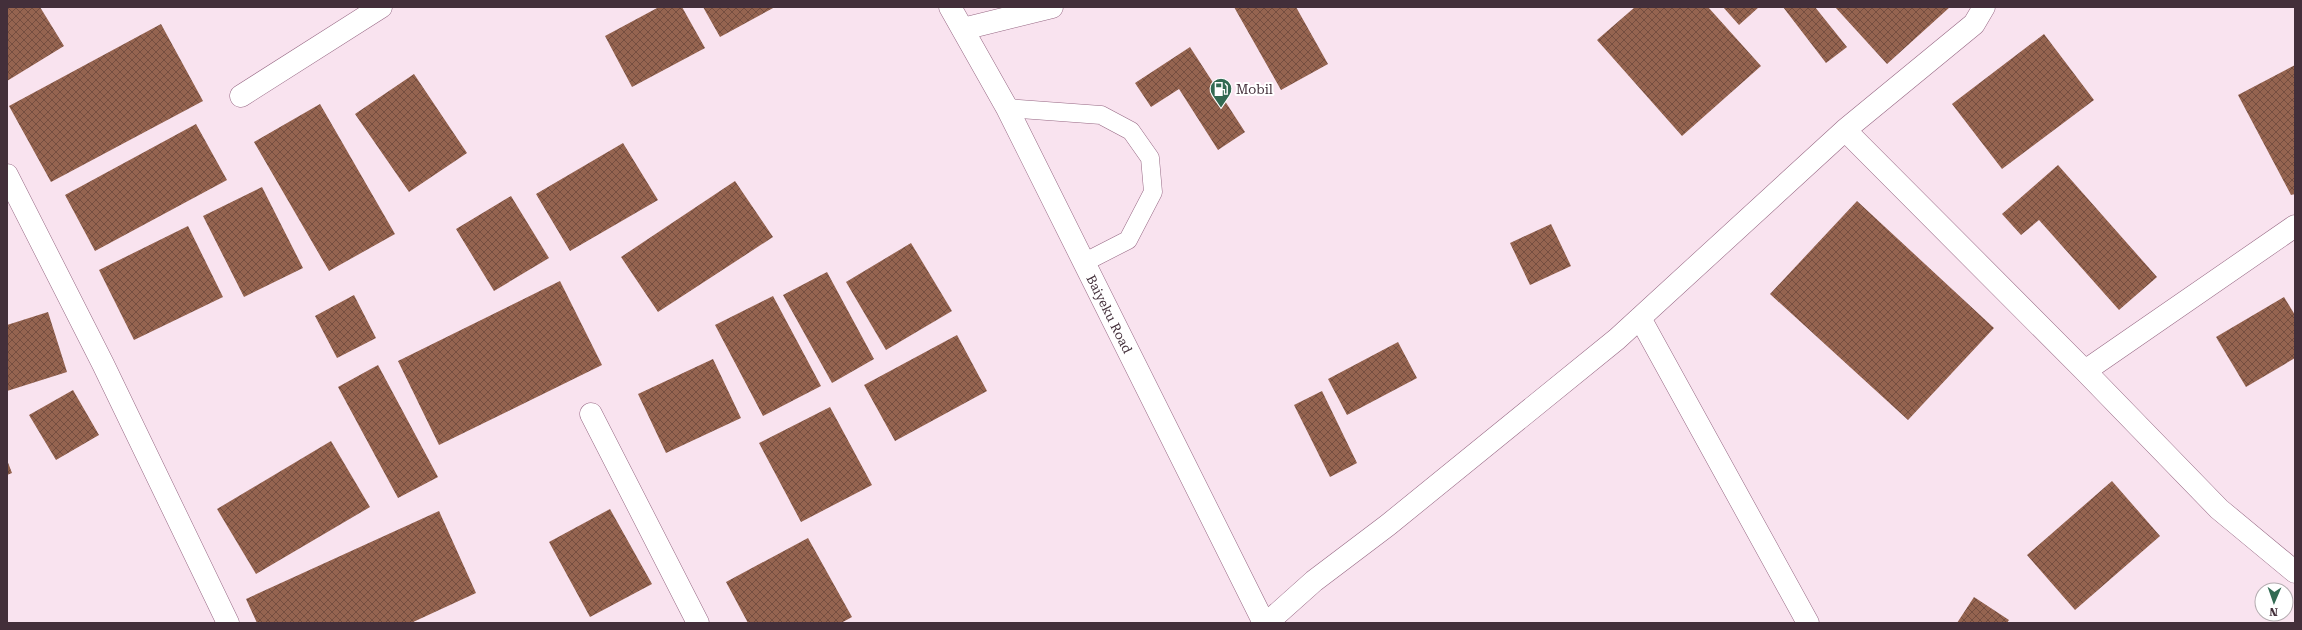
<svg xmlns="http://www.w3.org/2000/svg" width="2302" height="630" font-family="'Roboto Serif',serif">
<style>
.building{fill:url(#building-cross-hatch)}
.lines{fill:none;stroke-linecap:round;stroke-linejoin:round}
.service-casing{stroke:#966783;stroke-width:19}
.minor-casing{stroke:#966783;stroke-width:23}
.secondary-casing{stroke:#966783;stroke-width:23}
.service{stroke:#fff;stroke-width:18}
.minor{stroke:#fff;stroke-width:22}
.secondary{stroke:#fff;stroke-width:22}
.labels{text-anchor:middle;dominant-baseline:central;stroke-width:4;stroke-linejoin:round;paint-order:stroke}
.poi-label{font-size:13px;fill:#432f3a;stroke:#fff;text-anchor:start}
.street-label{font-size:13px;fill:#432f3a;stroke:#fff}
</style>
<defs>
<pattern id="building-cross-hatch" width="8" height="8" patternUnits="userSpaceOnUse"><rect width="8" height="8" fill="#956450"/><path d="M0 0l8 8M0 8l8-8" fill="none" stroke="#754e40"/></pattern>
</defs>
<rect width="100%" height="100%" fill="#f9e3ef"/>
<!-- building -->
<path class="building" d="M7,7H40L64,46L7,81Z
M659,7H682L705,48L632,87L605,36Z
M703,7H775L720,37Z
M1234,7H1296L1328,64L1281,90Z
M1635,7H1708L1761,66L1682,136L1597,40Z
M1723,7H1759L1739,25Z
M1783,7H1815L1847,47L1826,63Z
M1835,7H1950L1887,64Z
M161,24L203,101L51,182L9,106Z
M2044,34L2094,100L2002,169L1952,104Z
M1190,47L1245,132L1218,150L1179,89L1151,107L1135,83Z
M2295,65V194L2291,195L2238,95Z
M414,74L467,153L409,192L355,114Z
M320,104L395,234L329,271L254,142Z
M196,124L227,180L95,251L65,195Z
M623,143L658,200L570,251L536,194Z
M2058,165L2157,277L2119,310L2039,220L2021,235L2002,214Z
M735,181L773,237L658,312L621,257Z
M262,187L303,268L244,297L203,216Z
M511,196L549,258L494,291L456,229Z
M1857,201L1994,328L1908,420L1770,294Z
M1551,224L1571,266L1530,285L1510,243Z
M188,226L223,297L134,340L99,270Z
M911,243L952,311L886,350L846,282Z
M827,272L874,359L832,383L783,295Z
M560,281L602,365L439,445L398,361Z
M354,295L376,338L337,358L315,316Z
M773,296L821,386L763,416L715,325Z
M2284,297L2295,315V358L2246,387L2216,337Z
M48,312L67,372L7,391V325Z
M957,335L987,391L895,441L864,385Z
M1398,342L1417,378L1347,415L1328,379Z
M713,359L741,418L666,453L638,394Z
M378,365L438,477L398,498L338,387Z
M73,390L99,435L56,460L29,415Z
M1322,391L1357,463L1330,477L1294,405Z
M830,407L872,485L801,522L759,443Z
M331,441L370,507L256,574L217,509Z
M7,460L12,473L7,475Z
M2112,481L2160,536L2075,610L2027,555Z
M610,509L652,584L590,617L549,542Z
M439,511L476,593L411,623H257L246,599Z
M808,538L852,617L841,623H748L726,582Z
M1974,597L2009,620L2007,623H1957Z"/>
<g class="lines">
<!-- service casing -->
<g class="service-casing">
<path id="service" d="M1007,108L1101,115L1131,131L1150,158L1153,192L1128,240L1085,262"/>
</g>
<!-- minor casing -->
<g class="minor-casing">
<path id="minor" d="M963,29L1052,7
M241,96L381,7
M1845,130L2085,371L2219,509L2295,572
M7,175L103,364L228,623
M1640,318L1808,623
M2085,371L2295,226
M591,414L698,623
M1267,623L1314,581L1388,525L1617,339L1845,130L1974,24L1984,7"/>
</g>
<!-- secondary casing -->
<g class="secondary-casing">
<g id="secondary">
<path id="s1" d="M950,7L1007,108L1264,623"/>
</g>
</g>
<!-- service -->
<use href="#service" class="service"/>
<!-- minor -->
<use href="#minor" class="minor"/>
<!-- secondary -->
<use href="#secondary" class="secondary"/>
</g>
<!-- icons -->
<defs>
<g id="fuel-pin" transform="scale(1.15)"><path d="M0 17L-7.5 6A9.5 9.5 0 1 1 7.5 6Z" fill="#326a52" stroke="#fff"/><path d="M-5.5-6h7V0h2V4h1.3V-2.5L3-4.5l.8-.8L6-3V5H2.5V1h-1V6h-7ZM-4.2-4.7v3.2H.2V-4.7Z" fill="#fff"/></g>
</defs>
<g fill-rule="evenodd">
<use href="#fuel-pin" x="1221" y="89"/>
</g>
<g class="labels">
<!-- poi labels -->
<g class="poi-label">
<text x="1236" y="89">Mobil</text>
</g>
<!-- street labels -->
<g class="street-label">
<text stroke="none"><textPath href="#s1" startOffset="346">Baiyeku Road</textPath></text>
</g>
</g>
<!-- border -->
<rect width="2302" height="630" fill="none" stroke="#432f3a" stroke-width="16"/>
<!-- north arrow -->
<g transform="translate(2274 602) rotate(182)"><circle r="19" fill="#ffffff" stroke="#b4acb0"/>
<path d="M0-3L7 15L0 10L-7 15Z" fill="#326a52"/>
<text y="-6" font-size="11" font-weight="bold" text-anchor="middle" fill="#432f3a">N</text>
</g>
</svg>
